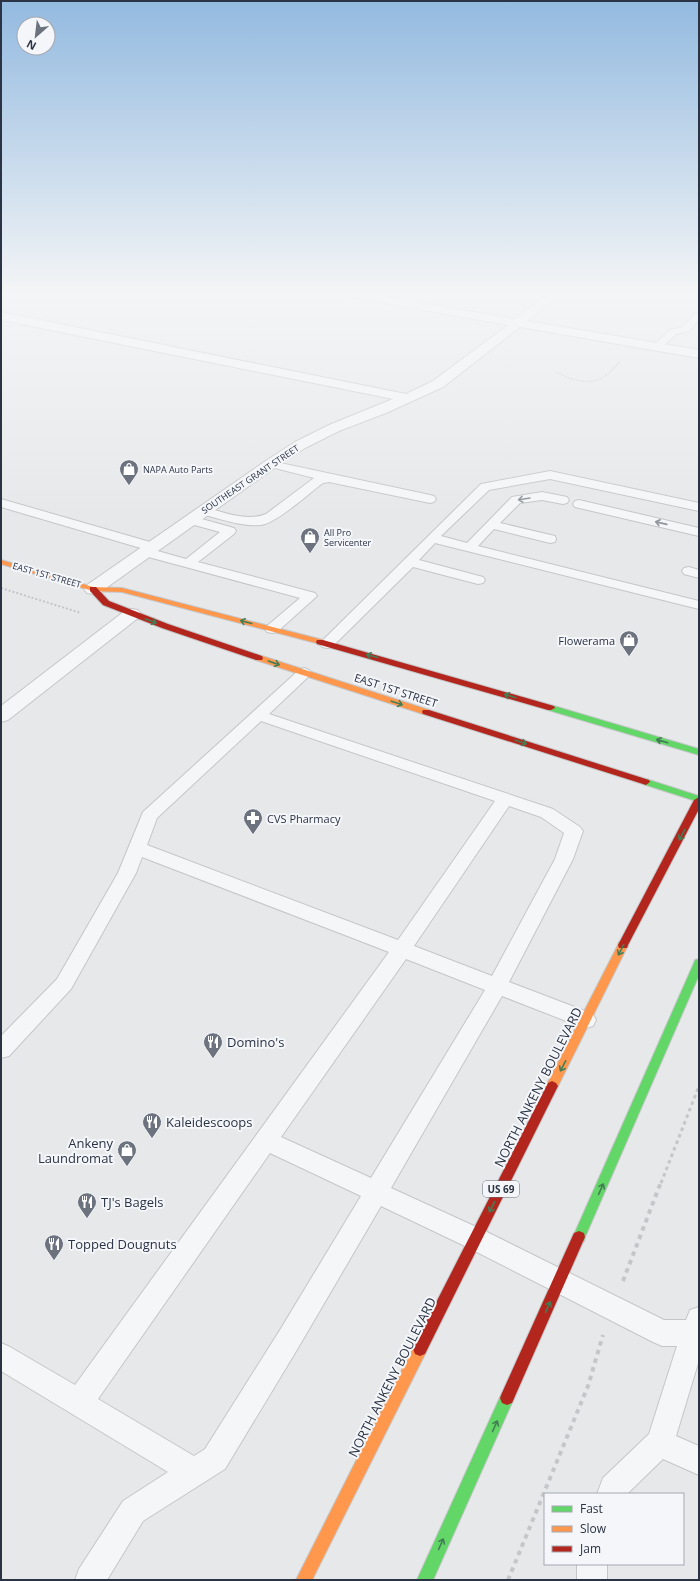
<svg xmlns="http://www.w3.org/2000/svg" width="700" height="1581" font-family="'Open Sans',sans-serif">
<style>
.lines{fill:none;stroke-linecap:round;stroke-linejoin:round}
.lane-casing{stroke:#c4c6c8;stroke-width:2}
.street-casing{stroke:#c4c6c8;stroke-width:2}
.fast-casing{stroke:#c4c6c8;stroke-width:2}
.slow-casing{stroke:#c4c6c8;stroke-width:2}
.jam-casing{stroke:#c4c6c8;stroke-width:2}
.path-far3{stroke:#c5c6ca;stroke-width:1.5;stroke-dasharray:1.5 1.5;stroke-linecap:butt}
.path-far2{stroke:#c5c6ca;stroke-width:2;stroke-dasharray:2 2;stroke-linecap:butt}
.path-far1{stroke:#c5c6ca;stroke-width:3;stroke-dasharray:3.5 3.5;stroke-linecap:butt}
.path{stroke:#c5c6ca;stroke-width:4;stroke-dasharray:4.5 4.5;stroke-linecap:butt}
.lane{fill:#f5f6f7;fill-rule:evenodd}
.street{fill:#f5f6f7;fill-rule:evenodd}
.fast{fill:#63d668;fill-rule:evenodd}
.slow{fill:#ff974d;fill-rule:evenodd}
.jam{fill:#b3261e;fill-rule:evenodd}
.oneway{stroke:#90959e}
.oneway2{stroke:#447d55}
.labels{text-anchor:middle;dominant-baseline:central;stroke-width:4;stroke-linejoin:round;paint-order:stroke}
.far-poi-label{font-size:9px;fill:#2b3445;stroke:#f4f6f9;text-anchor:start}
.far-street-label{font-size:9px;fill:#2b3445;stroke:#f4f6f9}
.shield{fill:#f4f6f9;stroke:#676e7b;stroke-width:1}
.shield-label{font-size:10px;font-weight:bold;fill:#2b3445}
.poi-label{font-size:11px;fill:#2b3445;stroke:#f4f6f9;text-anchor:end}
.street-label{font-size:11px;fill:#2b3445;stroke:#f4f6f9}
.near-poi-label{font-size:13px;fill:#2b3445;stroke:#f4f6f9;text-anchor:start}
.near-street-label{font-size:13px;fill:#2b3445;stroke:#f4f6f9}
</style>
<rect width="100%" height="100%" fill="#e6e8ea"/>
<g class="lines">
<!-- lane casing -->
<g class="lane-casing">
<path id="lane" d="M699,312V320L689,331L676,334L660,349H654L652,347L654,345L670,330L683,327L696,313Z
M271,461L430,495L434,496L436,499L434,502L430,503L329,482L323,483C309,493 277,523 261,525C241,527 219,518 200,514L198,511L200,508L204,507C223,512 247,522 266,514L314,478L267,466L265,464L267,462Z
M550,471L699,503V511L550,479L489,490L441,536L467,543L512,497L542,492L567,497L569,500L567,503L563,504L542,500L520,503L500,523L555,536L556,539L555,542L550,543L494,529L478,546L699,601V609L435,543L419,560L483,577L485,580L483,583L478,584L413,567L332,647L327,648L322,647L320,644L322,641L481,484Z
M1,499L157,544L158,547L154,550L186,559L220,532L187,523L185,520L187,517L191,516L234,528L236,531L234,534L198,562L315,593L317,596L277,632L272,633L267,632L265,629L267,626L300,598L141,555L139,552L144,549L1,507Z
M579,500L699,528V536L575,507L573,504L575,501Z
M689,567L699,570V578L684,574L682,571L684,568Z
M304,668L309,670L312,673L309,676L269,714L553,809L580,827L583,831L573,859L509,982L593,1014L596,1020L593,1026L586,1028L579,1026L502,996L391,1188L485,1231L664,1320H686L690,1310L699,1307V1360L676,1436L699,1446V1475L663,1459L627,1494H597L603,1478L649,1434L677,1346H662L653,1342L467,1247L381,1206L298,1348L225,1469L143,1521L107,1580H75L79,1569L123,1501L168,1472L1,1371V1343L10,1347L75,1385L389,952L142,857L136,873L71,989L9,1056L1,1058V1036L57,979L118,873L143,812L299,670ZM261,721L495,801L398,940L147,845L157,818ZM509,806L541,817L564,833L555,859L492,976L414,946ZM406,959L485,990L371,1178L281,1137ZM270,1153L361,1196L280,1330L205,1449L194,1456L98,1399Z
M577,1564H607V1580H577Z"/>
</g>
<!-- street casing -->
<g class="street-casing">
<path id="street" d="M344,294H370L515,319L548,294H561L527,321L699,350V358L520,327L443,387L386,413L339,431L305,448L277,466L99,593L93,594L87,593L84,589L87,585L267,460L295,442L329,425L393,399L1,320V312L406,394L433,381L508,325L350,297Z
M132,609L138,610L141,614L138,618L8,720L1,722V706L126,610Z"/>
</g>
<!-- fast casing -->
<g class="fast-casing">
<path id="fast" d="M548,706H554L699,749V755L548,710L547,708Z
M646,779L699,796V802L643,784L642,782Z
M699,959V975L585,1237L584,1241L579,1243L574,1241L573,1237L694,963L695,960Z
M507,1391L512,1393L514,1398L433,1580H417L502,1393Z"/>
</g>
<!-- slow casing -->
<g class="slow-casing">
<path id="slow" d="M1,560L93,587L122,588L323,640L324,642L320,644L122,592L93,591L1,564Z
M256,656H262L429,710L430,712L426,714H423L256,660L255,658Z
M623,941L627,942L628,945L558,1086L556,1089L552,1091L548,1089L546,1086L618,945L619,942Z
M420,1342L425,1344L427,1349L425,1354L312,1580H296L415,1344Z"/>
</g>
<!-- jam casing -->
<g class="jam-casing">
<path id="jam" d="M90,587H96L109,601L168,624L262,656L263,658L262,660H256L162,628L103,605L90,591Z
M317,640H323L554,706L555,708L551,710H548L317,644L316,642Z
M423,710H429L649,780L650,782L646,785L643,784L423,714L422,712Z
M699,797V809L628,945L627,948H619L618,945L694,800Z
M552,1081L556,1083L558,1086L425,1354L420,1356L415,1354L413,1349L415,1344L548,1083Z
M579,1231L584,1233L585,1237L512,1403L507,1405L502,1403L500,1398L502,1393L574,1233Z"/>
</g>
<!-- path-far3 -->
<path class="path-far3" d="M557,372C569,380 589,385 602,378C610,374 615,366 621,361"/>
<!-- path-far2 -->
<path class="path-far2" d="M1,588L81,613"/>
<!-- path-far1 -->
<path class="path-far1" d="M661,1183L699,1086"/>
<!-- path -->
<path class="path" d="M623,1281L661,1182
M508,1580L588,1386L603,1335"/>
<!-- lane -->
<use href="#lane" class="lane"/>
<!-- street -->
<use href="#street" class="street"/>
<!-- fast -->
<use href="#fast" class="fast"/>
<!-- slow -->
<use href="#slow" class="slow"/>
<!-- jam -->
<use href="#jam" class="jam"/>
</g>
<!-- one-way arrows -->
<defs><path id="oneway-shaft" d="M-6 0H5M1.5-3L5.5 0L1.5 3" fill="none" stroke-width="1.6" stroke-linecap="round" stroke-linejoin="round"/></defs>
<g class="oneway">
<use href="#oneway-shaft" transform="translate(524 499) rotate(171)"/>
<use href="#oneway-shaft" transform="translate(661 523) rotate(-167)"/>
</g>
<g class="oneway2">
<use href="#oneway-shaft" transform="translate(151 621) rotate(20)"/>
<use href="#oneway-shaft" transform="translate(246 622) rotate(-165)"/>
<use href="#oneway-shaft" transform="translate(372 656) rotate(-165)"/>
<use href="#oneway-shaft" transform="translate(274 663) rotate(19)"/>
<use href="#oneway-shaft" transform="translate(510 696) rotate(-163)"/>
<use href="#oneway-shaft" transform="translate(397 703) rotate(18)"/>
<use href="#oneway-shaft" transform="translate(662 741) rotate(-164)"/>
<use href="#oneway-shaft" transform="translate(521 742) rotate(18)"/>
<use href="#oneway-shaft" transform="translate(682 835) rotate(118)"/>
<use href="#oneway-shaft" transform="translate(621 950) rotate(117)"/>
<use href="#oneway-shaft" transform="translate(563 1066) rotate(117)"/>
<use href="#oneway-shaft" transform="translate(601 1189) rotate(-66)"/>
<use href="#oneway-shaft" transform="translate(492 1207) rotate(117)"/>
<use href="#oneway-shaft" transform="translate(548 1307) rotate(-66)"/>
<use href="#oneway-shaft" transform="translate(495 1426) rotate(-66)"/>
<use href="#oneway-shaft" transform="translate(441 1544) rotate(-66)"/>
</g>
<!-- sky -->
<linearGradient id="sky" x2="0" y2="1"><stop stop-color="#93bae0"/><stop offset="0.57" stop-color="#f4f5f6"/><stop offset="1" stop-color="#f4f5f6" stop-opacity="0"/></linearGradient>
<rect width="700" height="515" fill="url(#sky)"/>
<!-- icons -->
<defs>
<g id="shop-pin" transform="scale(1)"><path d="M0 17L-7.5 6A9.5 9.5 0 1 1 7.5 6Z" fill="#6c737f" stroke="#f4f6f9"/><path d="M-5-2.5h2.3a2.7 3.5 0 0 1 5.4 0H5L5.5 6h-11ZM-1.5-2.5h3a1.5 2.3 0 0 0-3 0Z" fill="#fff"/></g>
<g id="pharmacy-pin" transform="scale(1)"><path d="M0 17L-7.5 6A9.5 9.5 0 1 1 7.5 6Z" fill="#6c737f" stroke="#f4f6f9"/><path d="M-2-6h4v4h4v4h-4v4h-4v-4h-4v-4h4Z" fill="#fff"/></g>
<g id="restaurant-pin" transform="scale(1)"><path d="M0 17L-7.5 6A9.5 9.5 0 1 1 7.5 6Z" fill="#6c737f" stroke="#f4f6f9"/><path d="M-5-6h1v4h1v-4h1v4h1v-4h1v5L-1.5 .5V6h-2V.5L-5-1ZM5-6V6H3V1.5H1.5Q1.5-4 5-6Z" fill="#fff"/></g>
</defs>
<g fill-rule="evenodd">
<use href="#shop-pin" x="129" y="469"/>
<use href="#shop-pin" x="310" y="537"/>
<use href="#shop-pin" x="629" y="640"/>
<use href="#pharmacy-pin" x="253" y="818"/>
<use href="#restaurant-pin" x="213" y="1042"/>
<use href="#restaurant-pin" x="152" y="1122"/>
<use href="#shop-pin" x="127" y="1150"/>
<use href="#restaurant-pin" x="87" y="1202"/>
<use href="#restaurant-pin" x="54" y="1244"/>
</g>
<g class="labels">
<!-- far-poi labels -->
<g class="far-poi-label">
<text x="143" y="469">NAPA Auto Parts</text>
<text x="324" y="532">All Pro<tspan x="324" dy="10">Servicenter</tspan></text>
</g>
<!-- far-street labels -->
<g class="far-street-label">
<text transform="translate(250 479) rotate(-34)">SOUTHEAST GRANT STREET</text>
<text transform="translate(47 575) rotate(16)">EAST 1ST STREET</text>
</g>
<!-- shield labels -->
<rect class="shield" x="483" y="1181" width="36" height="16" rx="3"/>
<g class="shield-label">
<text x="501" y="1189">US 69</text>
</g>
<!-- poi labels -->
<g class="poi-label">
<text x="615" y="640">Flowerama</text>
<text x="267" y="818" text-anchor="start">CVS Pharmacy</text>
</g>
<!-- street labels -->
<g class="street-label">
<text transform="translate(396 690) rotate(18)">EAST 1ST STREET</text>
</g>
<!-- near-poi labels -->
<g class="near-poi-label">
<text x="227" y="1042">Domino's</text>
<text x="166" y="1122">Kaleidescoops</text>
<text x="113" y="1143" text-anchor="end">Ankeny<tspan x="113" dy="15">Laundromat</tspan></text>
<text x="101" y="1202">TJ's Bagels</text>
<text x="68" y="1244">Topped Dougnuts</text>
</g>
<!-- near-street labels -->
<g class="near-street-label">
<text transform="translate(538 1087) rotate(-63)">NORTH ANKENY BOULEVARD</text>
<text transform="translate(392 1377) rotate(-63)">NORTH ANKENY BOULEVARD</text>
</g>
</g>
<!-- border -->
<rect width="700" height="1581" fill="none" stroke="#2b3445" stroke-width="4"/>
<!-- legend -->
<rect x="544" y="1493" width="140" height="72" fill="#f4f6f9" stroke="#a4a8b1"/>
<rect x="552" y="1506" width="20" height="6" fill="#63d668" stroke="#a4a8b1"/>
<text x="580" y="1513" font-size="12" fill="#2b3445">Fast</text>
<rect x="552" y="1526" width="20" height="6" fill="#ff974d" stroke="#a4a8b1"/>
<text x="580" y="1533" font-size="12" fill="#2b3445">Slow</text>
<rect x="552" y="1546" width="20" height="6" fill="#b3261e" stroke="#a4a8b1"/>
<text x="580" y="1553" font-size="12" fill="#2b3445">Jam</text>
<!-- north arrow -->
<g transform="translate(36 36) rotate(208)"><circle r="19" fill="#f4f6f9" stroke="#a4a8b1"/>
<path d="M0-3L7 15L0 10L-7 15Z" fill="#6c737f"/>
<text y="-6" font-size="11" font-weight="bold" text-anchor="middle" fill="#2b3445">N</text>
</g>
</svg>
